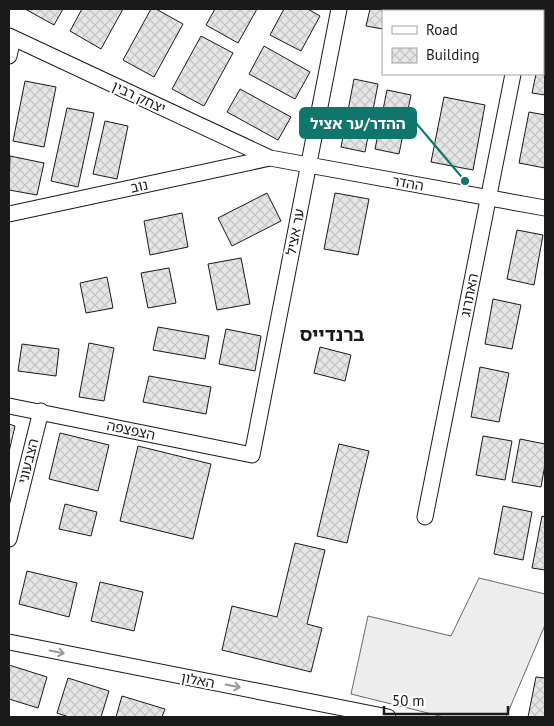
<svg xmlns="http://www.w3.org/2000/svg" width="554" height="726" font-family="'PT Sans','Noto Sans Hebrew',sans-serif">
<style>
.parking{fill:#ededed;stroke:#6a6a6a}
.building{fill:url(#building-cross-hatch);stroke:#1a1a1a}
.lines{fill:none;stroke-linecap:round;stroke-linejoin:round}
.minor-casing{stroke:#1a1a1a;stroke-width:17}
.minor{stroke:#fff;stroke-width:15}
.oneway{stroke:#989898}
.labels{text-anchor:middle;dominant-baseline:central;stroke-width:4;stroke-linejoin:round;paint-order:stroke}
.street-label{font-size:14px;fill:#1a1a1a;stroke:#fff}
.district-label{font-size:19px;font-weight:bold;fill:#1a1a1a;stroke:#fff}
.leader{fill:none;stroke:#0f766e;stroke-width:2}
.callout-dot{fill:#0f766e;stroke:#fff;stroke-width:2}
.callout{fill:#0f766e;stroke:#0f766e;stroke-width:2}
.callout-label{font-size:15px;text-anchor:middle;font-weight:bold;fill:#fff}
</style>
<defs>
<pattern id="building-cross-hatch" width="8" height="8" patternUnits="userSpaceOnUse" patternTransform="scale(1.25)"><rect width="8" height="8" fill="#e6e6e6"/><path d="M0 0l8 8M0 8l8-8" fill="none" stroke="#c5c5c5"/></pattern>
</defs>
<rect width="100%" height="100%" fill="#fff"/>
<!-- parking -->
<path class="parking" d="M479,578L545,594V625L506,717H444L351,694L368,616L451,636Z"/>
<!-- building -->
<path class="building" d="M25,9H63L54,25Z
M82,9H123L101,49L70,31Z
M151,9H156L183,24L154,77L123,60Z
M215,9H257L238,43L206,25Z
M284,9H308L320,16L301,51L270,35Z
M370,9H407L419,11H383V29L366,26Z
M201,36L233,53L204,106L172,89Z
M264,46L310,72L295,99L249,74Z
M543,53H545V95L532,93L536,74H543Z
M354,79L378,84L365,152L341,147Z
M25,81L56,87L44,147L13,141Z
M240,89L291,117L278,140L227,112Z
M387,90L411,95L399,154L375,149Z
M444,97L485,105L473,170L431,162Z
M67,108L94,113L78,187L51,181Z
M529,112L545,115V168L519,163Z
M105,121L128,126L117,179L93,174Z
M10,156L44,163L37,195L9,190Z
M267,193L281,221L232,246L218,218Z
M335,193L369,199L358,255L324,249Z
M182,213L188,247L150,255L144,221Z
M517,230L543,235L534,285L507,279Z
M241,258L250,304L217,310L208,264Z
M169,268L176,303L148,308L141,273Z
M107,277L113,308L86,313L80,283Z
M493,299L521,305L512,349L485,344Z
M158,327L209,336L205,359L153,350Z
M226,329L261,336L255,371L219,364Z
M89,343L114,348L104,401L79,397Z
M22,344L59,349L56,376L18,371Z
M320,347L351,355L345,381L314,373Z
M480,367L509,373L499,422L471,417Z
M149,376L211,387L206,414L143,402Z
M9,424L15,426L9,452Z
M60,433L109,445L98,491L49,479Z
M483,436L512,441L505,480L476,475Z
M520,439L545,444V464L541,487L512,482Z
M339,444L369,451L347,543L317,536Z
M138,446L211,464L193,539L120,521Z
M65,504L97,512L91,536L59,529Z
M503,506L532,512L523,560L494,554Z
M542,516L545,517V570L532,568Z
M295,543L325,550L307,624L322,628L311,672L222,650L232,606L277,617Z
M27,571L77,583L69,617L19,604Z
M100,582L143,592L134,631L91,621Z
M9,665L47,677L38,708L9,699Z
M536,677L545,678V717H528Z
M68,678L109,691L101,717H69L57,713Z
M122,696L165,709L162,717H116Z"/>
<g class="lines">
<!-- minor casing -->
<g class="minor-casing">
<path id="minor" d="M525,11L526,9
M9,36L270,158L545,208
M9,56L13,38
M9,214L270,158
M9,406L252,455L339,9
M425,517L513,74
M9,539L41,411
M9,642L388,717"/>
</g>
<!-- minor -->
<use href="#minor" class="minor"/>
</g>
<!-- one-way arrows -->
<defs><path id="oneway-shaft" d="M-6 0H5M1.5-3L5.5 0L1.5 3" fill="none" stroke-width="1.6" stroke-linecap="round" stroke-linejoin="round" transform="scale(1.25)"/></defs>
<g class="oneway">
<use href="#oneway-shaft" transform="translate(57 652) rotate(11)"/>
<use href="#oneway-shaft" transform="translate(233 686) rotate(11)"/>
</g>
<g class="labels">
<!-- street labels -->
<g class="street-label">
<text transform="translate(139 97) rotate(25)">יצחק רבין</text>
<text transform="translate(408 183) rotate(10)">ההדר</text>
<text transform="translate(139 186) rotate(-12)">נוב</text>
<text transform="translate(295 232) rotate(-79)">ער אציל</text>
<text transform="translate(469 295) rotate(-79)">האתרוג</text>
<text transform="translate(131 430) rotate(12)">הצפצפה</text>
<text transform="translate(28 461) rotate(-76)">הצבעוני</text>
<text transform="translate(198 680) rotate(11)">האלון</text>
</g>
<!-- district labels -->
<g class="district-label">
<text x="332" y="334">ברנדייס</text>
</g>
</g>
<!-- callouts -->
<path class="leader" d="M465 181L416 123"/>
<circle class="callout-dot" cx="465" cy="181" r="5"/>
<rect class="callout" x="300" y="108" width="116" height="30" rx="5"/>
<g class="callout-label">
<text x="358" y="129">ההדר/ער אציל</text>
</g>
<!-- border -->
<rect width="554" height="726" fill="none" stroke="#1a1a1a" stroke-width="20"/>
<!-- legend -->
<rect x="382" y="10" width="162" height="65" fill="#ffffff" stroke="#a3a3a3"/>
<rect x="392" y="26" width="25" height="8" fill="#ffffff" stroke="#a3a3a3"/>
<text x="426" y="35" font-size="15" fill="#1a1a1a">Road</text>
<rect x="392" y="48" width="25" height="15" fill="url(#building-cross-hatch)" stroke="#a3a3a3"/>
<text x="426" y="60" font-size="15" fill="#1a1a1a">Building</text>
<!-- scale -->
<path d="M384 706v8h124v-8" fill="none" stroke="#1a1a1a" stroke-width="2.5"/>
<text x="392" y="706" font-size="15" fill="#1a1a1a" stroke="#ffffff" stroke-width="4" paint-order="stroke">50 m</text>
</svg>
